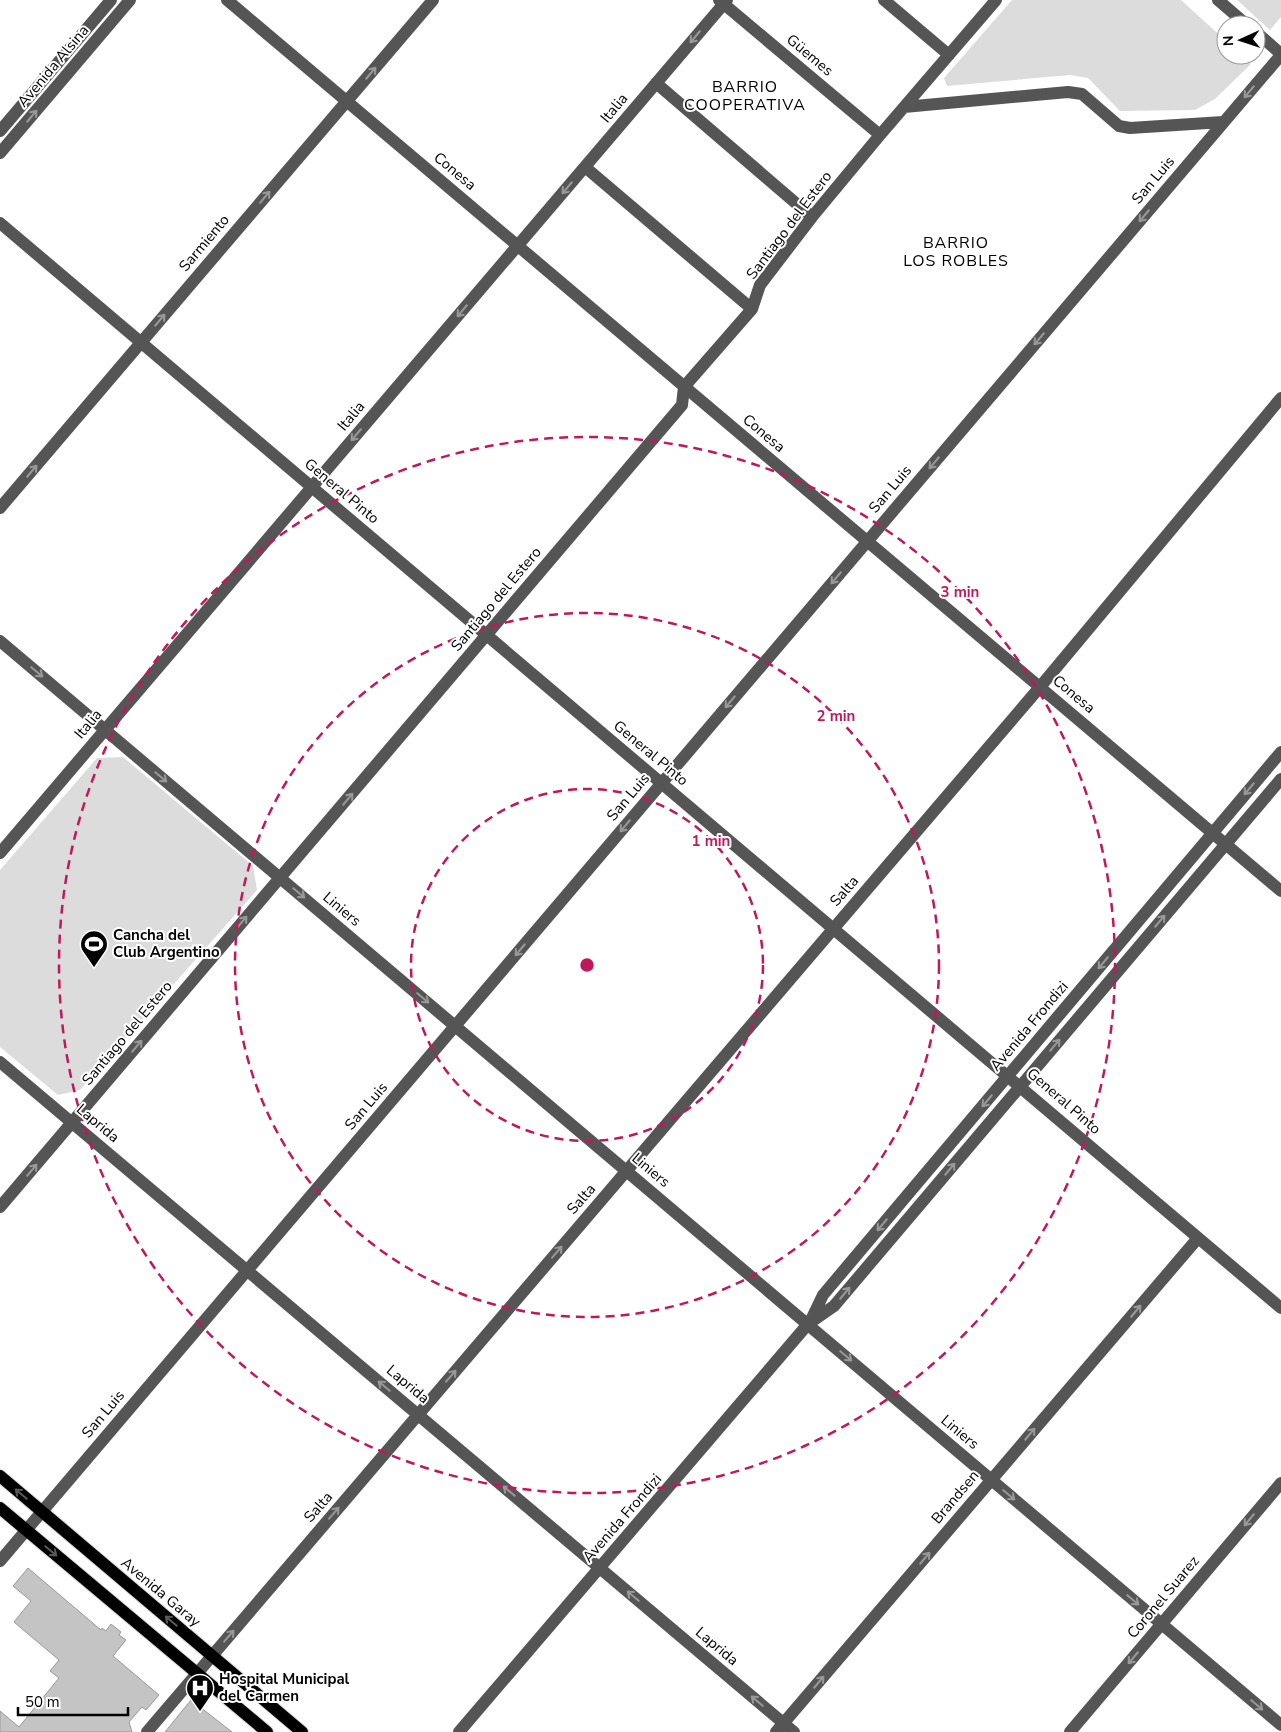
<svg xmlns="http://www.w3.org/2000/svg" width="1281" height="1732" font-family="'Nunito Sans',sans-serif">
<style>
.green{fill:#dcdcdc}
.building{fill:#c4c4c4;stroke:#999}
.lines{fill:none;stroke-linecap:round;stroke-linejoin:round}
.major-casing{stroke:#dbdbdb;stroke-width:14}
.minor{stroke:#555;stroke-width:12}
.major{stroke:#000;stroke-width:12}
.oneway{stroke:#999}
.oneway2{stroke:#595959}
.ring{fill:none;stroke:#c2185b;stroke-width:2.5;stroke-dasharray:9 6}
.labels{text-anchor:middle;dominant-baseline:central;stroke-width:4;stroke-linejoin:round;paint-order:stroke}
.street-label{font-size:15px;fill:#000;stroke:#fff}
.poi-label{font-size:15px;font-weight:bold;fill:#000;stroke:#fff;text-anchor:start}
.neighbourhood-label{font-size:16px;letter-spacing:1px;fill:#000;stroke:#fff}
.centre{fill:#c2185b;stroke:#fff;stroke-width:2.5}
.ring-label{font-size:15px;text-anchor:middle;font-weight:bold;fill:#c2185b;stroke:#fff;stroke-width:4;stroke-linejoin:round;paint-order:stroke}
</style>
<rect width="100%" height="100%" fill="#fff"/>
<!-- green -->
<path class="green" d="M1012,0H1181L1226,41V55H1241L1251,64L1215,99L1195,110L1120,111L1088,78L1070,75L947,86L944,78Z
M1237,0H1281V17L1270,30Z
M123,757L253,866L257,890L80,1090L58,1095L0,1047V870L97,758Z"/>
<!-- building -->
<path class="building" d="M28,1568L101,1630L102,1628L106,1631L111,1624L121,1632L119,1635L126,1640L113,1656L159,1695L146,1710L142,1707L129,1722L132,1732H0V1711L19,1727L59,1678L50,1671L59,1660L14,1622L31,1601L13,1586Z
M191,1700L232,1732H165Z"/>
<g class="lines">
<!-- major casing -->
<g class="major-casing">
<path id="major" d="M0,1476L302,1732
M0,1508L267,1732"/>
</g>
<!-- minor -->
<path class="minor" d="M227,0L1281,891
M719,0L880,135
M884,0L949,55
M1218,0L1247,25
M1256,32L1281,54
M656,83L812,217
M904,107L1068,92L1082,94L1119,126L1130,128L1223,122
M0,131L111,0
M0,153L130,0
M585,167L752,309
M0,223L1281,1308
M0,508L433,0
M0,641L1281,1725
M0,853L727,0
M0,1062L794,1732
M0,1207L682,405L684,387L752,309L760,285L812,217L880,135L996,0
M810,1322L823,1295L1281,752
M0,1561L1281,55
M147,1732L1040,687L1281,398
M459,1732L808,1324L834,1306L1281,779
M776,1732L1198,1238
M1070,1732L1281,1483"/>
<!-- major -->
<use href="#major" class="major"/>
</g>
<!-- one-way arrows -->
<defs><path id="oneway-shaft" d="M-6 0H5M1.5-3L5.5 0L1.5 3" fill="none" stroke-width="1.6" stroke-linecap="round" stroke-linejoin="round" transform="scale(1.25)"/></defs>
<g class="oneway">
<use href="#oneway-shaft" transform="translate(695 37) rotate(130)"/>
<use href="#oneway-shaft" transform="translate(371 73) rotate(-50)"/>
<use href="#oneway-shaft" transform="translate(1249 92) rotate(130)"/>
<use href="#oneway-shaft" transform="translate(32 116) rotate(-50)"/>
<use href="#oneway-shaft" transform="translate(567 188) rotate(130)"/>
<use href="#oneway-shaft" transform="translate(265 197) rotate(-50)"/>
<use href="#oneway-shaft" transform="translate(1144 216) rotate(130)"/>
<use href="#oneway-shaft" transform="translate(462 311) rotate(130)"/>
<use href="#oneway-shaft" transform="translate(160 320) rotate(-50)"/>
<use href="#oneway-shaft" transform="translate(1039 339) rotate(130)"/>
<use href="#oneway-shaft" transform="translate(356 435) rotate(130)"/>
<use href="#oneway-shaft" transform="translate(934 463) rotate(130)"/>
<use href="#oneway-shaft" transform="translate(32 471) rotate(-50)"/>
<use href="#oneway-shaft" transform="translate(836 578) rotate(130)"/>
<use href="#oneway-shaft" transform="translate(37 672) rotate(40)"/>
<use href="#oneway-shaft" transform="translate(730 702) rotate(130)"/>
<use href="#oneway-shaft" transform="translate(161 777) rotate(40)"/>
<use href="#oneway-shaft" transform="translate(1249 789) rotate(130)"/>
<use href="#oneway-shaft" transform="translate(348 799) rotate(-50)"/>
<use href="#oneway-shaft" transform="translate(625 826) rotate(130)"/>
<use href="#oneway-shaft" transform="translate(299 893) rotate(40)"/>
<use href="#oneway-shaft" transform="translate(1160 921) rotate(-50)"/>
<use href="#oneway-shaft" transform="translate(242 922) rotate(-50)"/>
<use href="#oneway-shaft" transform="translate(520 950) rotate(130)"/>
<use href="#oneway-shaft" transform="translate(1103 963) rotate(130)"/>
<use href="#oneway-shaft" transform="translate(423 998) rotate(40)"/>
<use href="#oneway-shaft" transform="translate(1055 1045) rotate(-50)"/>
<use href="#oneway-shaft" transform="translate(137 1046) rotate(-50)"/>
<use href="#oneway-shaft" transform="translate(987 1101) rotate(130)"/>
<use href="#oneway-shaft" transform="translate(950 1169) rotate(-50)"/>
<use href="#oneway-shaft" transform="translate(32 1170) rotate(-50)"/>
<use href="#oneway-shaft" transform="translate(882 1225) rotate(130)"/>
<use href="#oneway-shaft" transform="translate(557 1252) rotate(-49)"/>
<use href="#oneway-shaft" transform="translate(845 1293) rotate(-50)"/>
<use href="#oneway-shaft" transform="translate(1136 1311) rotate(-50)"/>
<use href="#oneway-shaft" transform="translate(846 1356) rotate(40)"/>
<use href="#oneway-shaft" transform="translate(451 1376) rotate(-49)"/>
<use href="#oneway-shaft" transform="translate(384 1386) rotate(-140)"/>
<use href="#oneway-shaft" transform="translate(1030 1434) rotate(-50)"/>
<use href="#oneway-shaft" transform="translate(509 1491) rotate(-140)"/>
<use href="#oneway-shaft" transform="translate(1009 1495) rotate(40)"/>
<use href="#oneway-shaft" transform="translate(334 1513) rotate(-49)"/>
<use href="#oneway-shaft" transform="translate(1249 1520) rotate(130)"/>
<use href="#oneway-shaft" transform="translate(925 1558) rotate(-50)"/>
<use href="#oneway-shaft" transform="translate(633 1596) rotate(-140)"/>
<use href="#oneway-shaft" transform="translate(1133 1600) rotate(40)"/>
<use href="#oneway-shaft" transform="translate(229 1636) rotate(-49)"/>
<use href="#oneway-shaft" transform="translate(1133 1658) rotate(130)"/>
<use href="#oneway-shaft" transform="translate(819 1682) rotate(-50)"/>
<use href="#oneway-shaft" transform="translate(757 1701) rotate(-140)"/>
<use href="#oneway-shaft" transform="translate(1257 1705) rotate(40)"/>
</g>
<g class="oneway2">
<use href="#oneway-shaft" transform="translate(21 1494) rotate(-140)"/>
<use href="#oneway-shaft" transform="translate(51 1551) rotate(40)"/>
<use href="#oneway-shaft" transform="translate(171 1621) rotate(-140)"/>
</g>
<!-- distance rings -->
<g class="ring">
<circle cx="587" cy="965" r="176"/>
<circle cx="587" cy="965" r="352"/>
<circle cx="587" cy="965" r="528"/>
</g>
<!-- icons -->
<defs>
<g id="stadium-pin" transform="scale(1.4375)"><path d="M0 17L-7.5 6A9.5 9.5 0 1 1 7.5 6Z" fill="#000" stroke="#fff"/><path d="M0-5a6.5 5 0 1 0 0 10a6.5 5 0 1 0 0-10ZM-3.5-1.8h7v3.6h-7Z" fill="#fff"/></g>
<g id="hospital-pin" transform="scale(1.4375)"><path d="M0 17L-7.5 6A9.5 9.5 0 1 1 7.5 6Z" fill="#000" stroke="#fff"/><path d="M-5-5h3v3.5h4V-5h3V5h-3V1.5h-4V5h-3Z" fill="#fff"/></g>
</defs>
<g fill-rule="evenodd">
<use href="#stadium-pin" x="94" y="944"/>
<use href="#hospital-pin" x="200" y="1688"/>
</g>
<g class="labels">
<!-- street labels -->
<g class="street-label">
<text transform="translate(810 55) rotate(40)">Güemes</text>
<text transform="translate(53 66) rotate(-50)">Avenida Alsina</text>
<text transform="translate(614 108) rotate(-50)">Italia</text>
<text transform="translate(455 171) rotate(40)">Conesa</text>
<text transform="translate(1153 180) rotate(-50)">San Luis</text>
<text transform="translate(789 225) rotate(-53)">Santiago del Estero</text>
<text transform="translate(204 243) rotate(-50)">Sarmiento</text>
<text transform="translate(351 416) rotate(-50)">Italia</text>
<text transform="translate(764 433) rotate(40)">Conesa</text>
<text transform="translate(890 489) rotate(-50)">San Luis</text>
<text transform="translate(342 491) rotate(40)">General Pinto</text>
<text transform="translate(496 599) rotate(-50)">Santiago del Estero</text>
<text transform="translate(1074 694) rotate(40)">Conesa</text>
<text transform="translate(88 724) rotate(-50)">Italia</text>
<text transform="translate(651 753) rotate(40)">General Pinto</text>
<text transform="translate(628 797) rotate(-50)">San Luis</text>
<text transform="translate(844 891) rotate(-49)">Salta</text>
<text transform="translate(342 909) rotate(40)">Liniers</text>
<text transform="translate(1029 1026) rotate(-50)">Avenida Frondizi</text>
<text transform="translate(127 1033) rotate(-50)">Santiago del Estero</text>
<text transform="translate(1064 1101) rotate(41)">General Pinto</text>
<text transform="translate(366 1106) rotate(-50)">San Luis</text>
<text transform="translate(98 1123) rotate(40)">Laprida</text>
<text transform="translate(651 1170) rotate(40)">Liniers</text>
<text transform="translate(581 1199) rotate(-49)">Salta</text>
<text transform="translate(408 1384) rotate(40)">Laprida</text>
<text transform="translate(103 1414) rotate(-50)">San Luis</text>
<text transform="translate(960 1432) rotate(40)">Liniers</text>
<text transform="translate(955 1497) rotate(-50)">Brandsen</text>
<text transform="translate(318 1507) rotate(-49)">Salta</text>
<text transform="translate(622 1518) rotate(-49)">Avenida Frondizi</text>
<text transform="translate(161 1592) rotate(40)">Avenida Garay</text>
<text transform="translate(1163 1597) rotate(-50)">Coronel Suarez</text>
<text transform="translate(717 1646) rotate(40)">Laprida</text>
</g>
<!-- poi labels -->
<g class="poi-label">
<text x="113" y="935">Cancha del<tspan x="113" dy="17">Club Argentino</tspan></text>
<text x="219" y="1679">Hospital Municipal<tspan x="219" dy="17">del Carmen</tspan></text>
</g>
<!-- neighbourhood labels -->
<g class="neighbourhood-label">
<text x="745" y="87">BARRIO<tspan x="745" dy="18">COOPERATIVA</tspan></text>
<text x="956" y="243">BARRIO<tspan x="956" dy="18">LOS ROBLES</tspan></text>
</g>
</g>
<circle cx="587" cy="965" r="8" class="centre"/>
<g class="ring-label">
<text x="960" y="597">3 min</text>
<text x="836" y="721">2 min</text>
<text x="711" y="846">1 min</text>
</g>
<!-- north arrow -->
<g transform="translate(1241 40) rotate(267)"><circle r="24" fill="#ffffff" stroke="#999999"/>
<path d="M0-4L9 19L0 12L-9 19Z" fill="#000000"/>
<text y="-8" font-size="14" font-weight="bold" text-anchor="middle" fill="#000000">N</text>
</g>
<!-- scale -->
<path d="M18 1707v8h110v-8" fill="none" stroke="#000000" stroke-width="2.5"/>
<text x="25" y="1707" font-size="15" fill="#000000" stroke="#ffffff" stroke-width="4" paint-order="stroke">50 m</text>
</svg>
